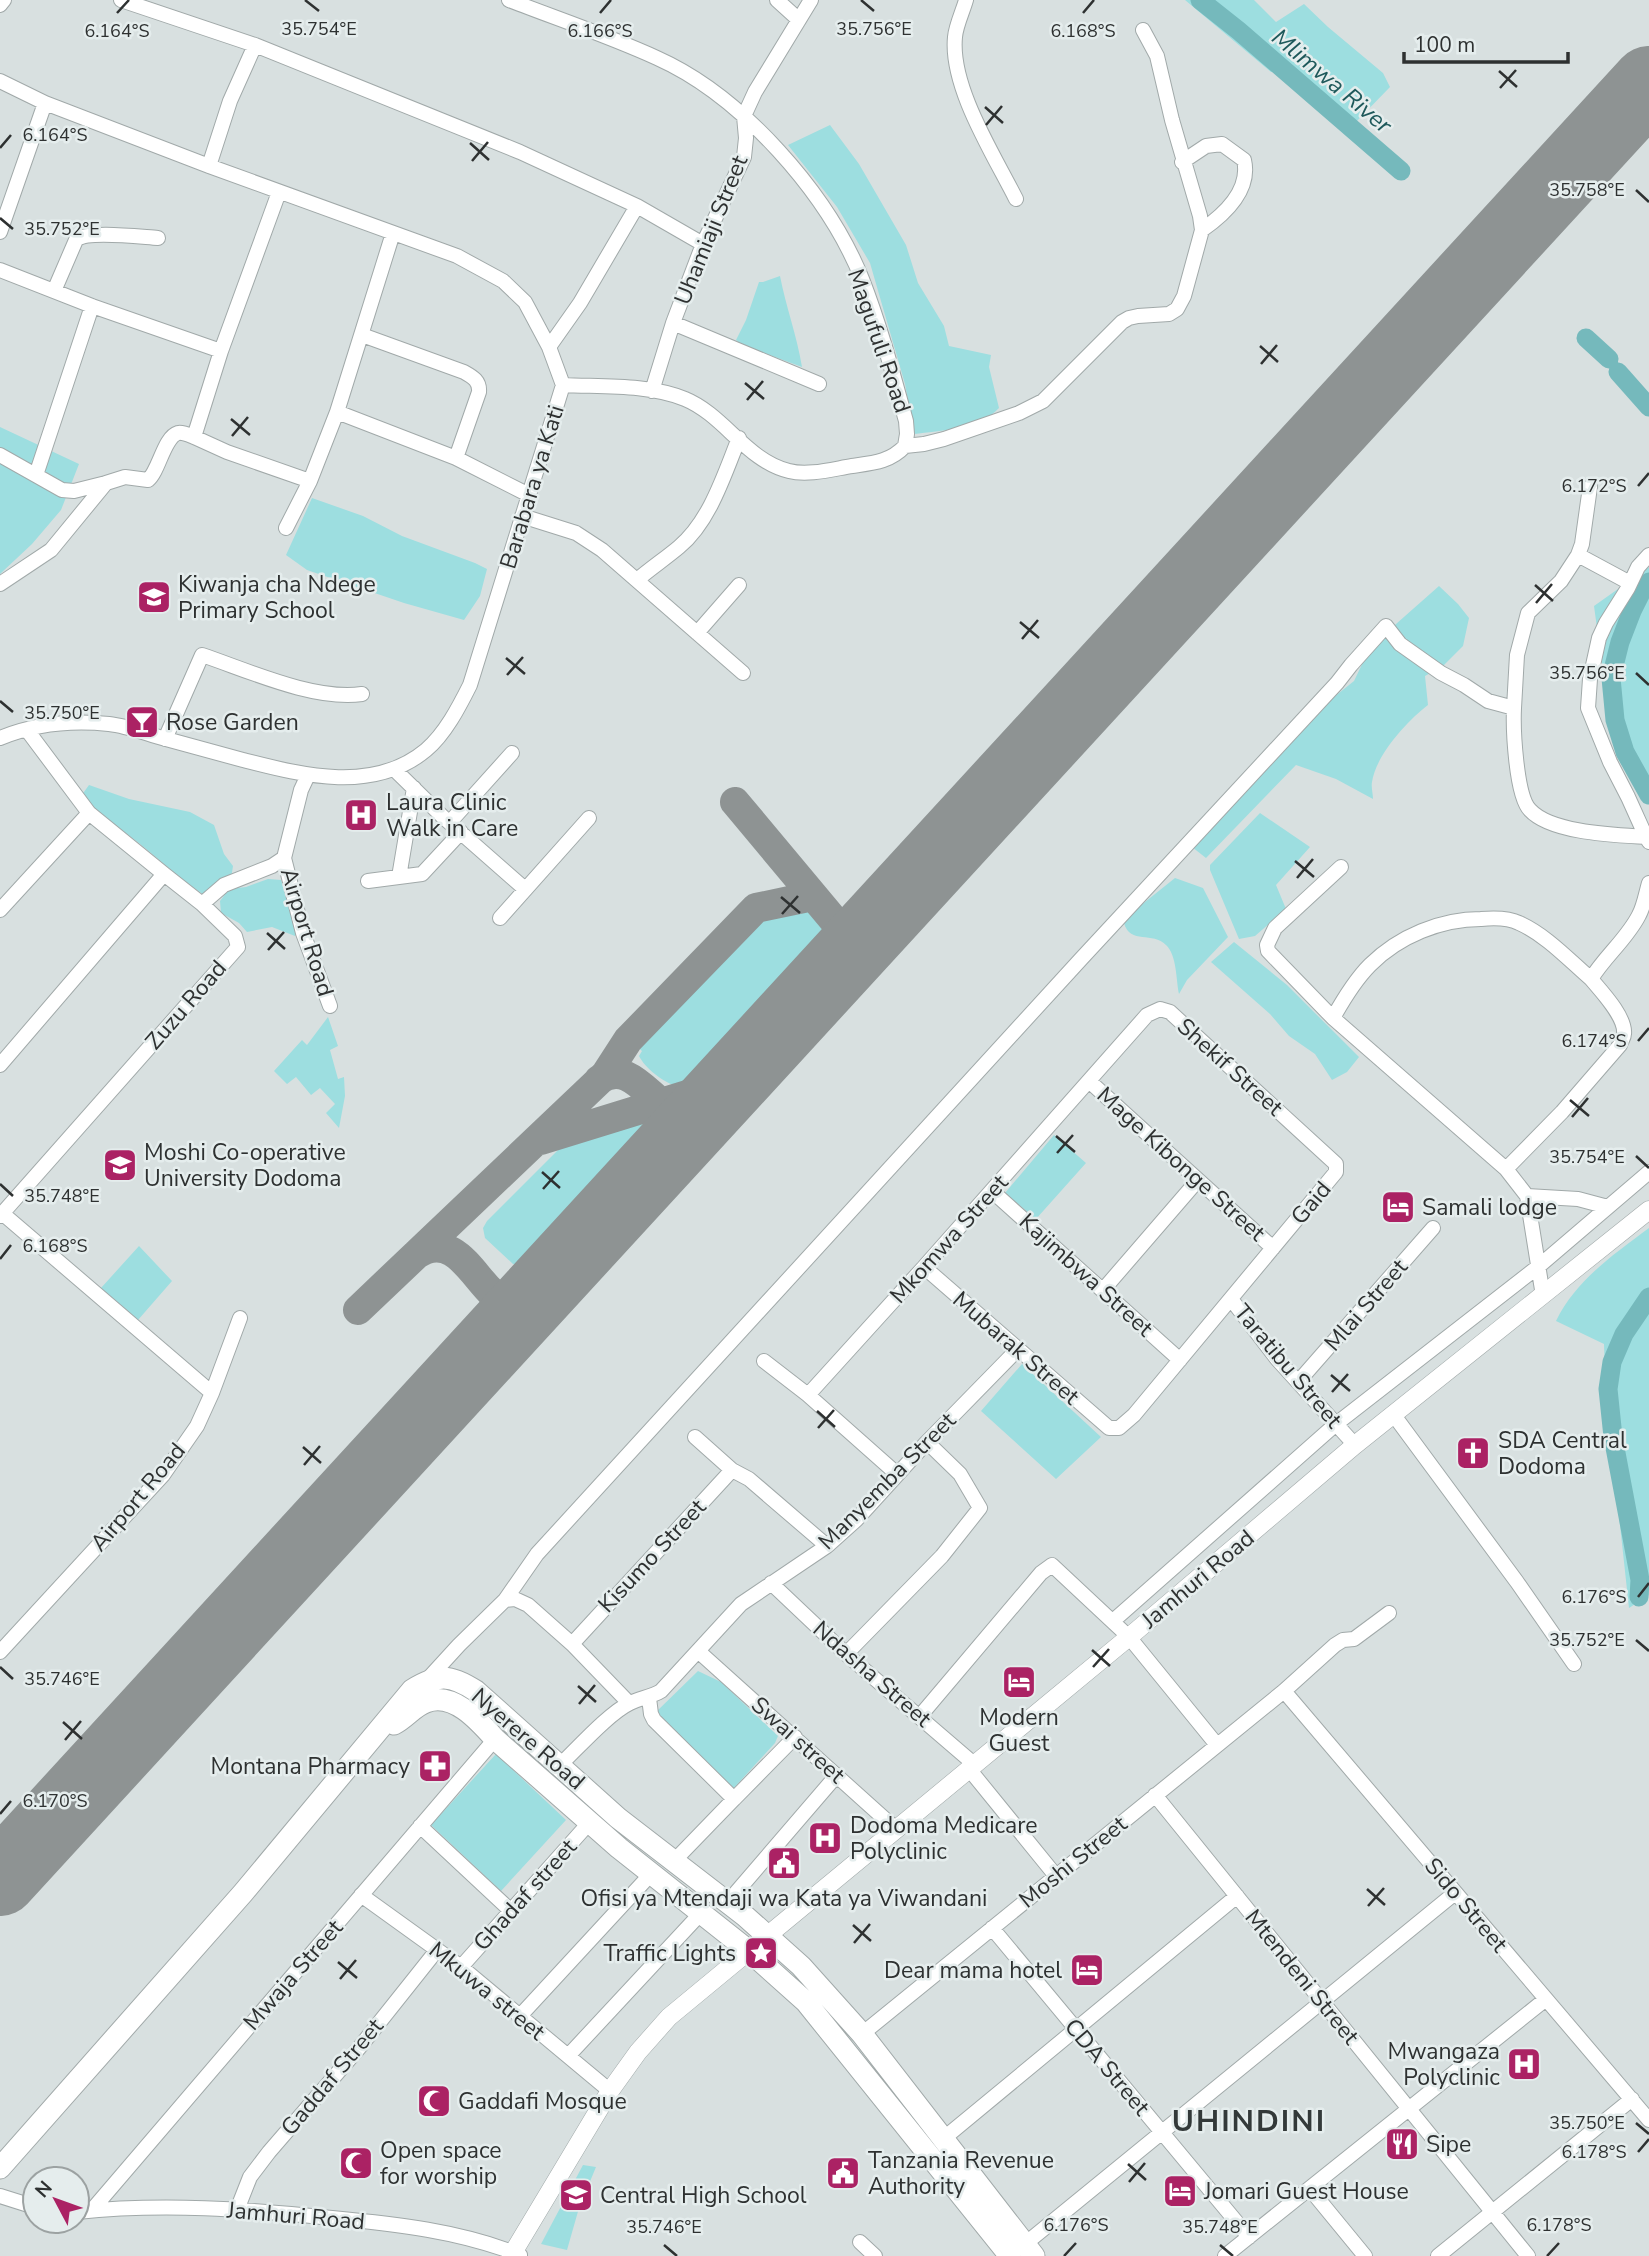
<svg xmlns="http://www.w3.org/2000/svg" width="1649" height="2256" font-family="'Nunito Sans',sans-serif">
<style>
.green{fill:#9ddee0}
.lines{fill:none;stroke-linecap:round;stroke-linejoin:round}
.river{stroke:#75b9bc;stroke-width:19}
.taxiway{stroke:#8e9393;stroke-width:30}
.runway{stroke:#8e9393;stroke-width:74}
.minor-casing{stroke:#a1a9a9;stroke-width:16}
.major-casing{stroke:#a1a9a9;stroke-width:19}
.highway-casing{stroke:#a1a9a9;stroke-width:23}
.minor{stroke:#fff;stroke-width:14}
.major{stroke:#fff;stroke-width:18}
.highway{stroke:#fff;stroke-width:21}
.ticks{fill:none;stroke:#2e3131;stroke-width:2.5}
.labels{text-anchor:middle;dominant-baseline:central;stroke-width:5;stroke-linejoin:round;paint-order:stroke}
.street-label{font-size:23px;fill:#2e3131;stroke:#e5eded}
.poi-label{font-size:23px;fill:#2e3131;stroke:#e5eded;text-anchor:start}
.water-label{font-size:24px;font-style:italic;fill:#1e595b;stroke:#e5eded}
.district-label{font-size:30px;font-weight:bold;letter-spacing:2px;fill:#333939;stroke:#e5eded}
.ticks-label{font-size:18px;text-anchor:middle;fill:#2e3131;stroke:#e5eded;stroke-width:5;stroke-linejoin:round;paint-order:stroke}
</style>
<rect width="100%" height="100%" fill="#d8e0e0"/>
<!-- green -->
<path class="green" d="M1185,0H1254L1276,22L1304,4L1328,27L1383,73L1390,87L1355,123L1291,68L1271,72Z
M830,125L859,164L906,245L918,283L944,326L949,346L991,355L989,367L999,408C981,428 940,431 914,434L905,384L870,263L837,207L788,145Z
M780,276C786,307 797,336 802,367L742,345L736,340L746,320L759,282H763Z
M0,427L79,464L61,510L32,544L0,574Z
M312,498L363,516L402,536L475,563L487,569L480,596L464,620L404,603L307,570L286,555Z
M1649,567V779L1612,738L1594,606Z
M1439,586L1458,604L1469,618L1463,646L1443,666L1425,676L1428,705C1407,721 1376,755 1372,782C1371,787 1373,794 1373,799L1336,779L1296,765L1206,858L1192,847L1314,713L1354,681L1367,654L1396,624Z
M89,785L129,799L190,812L214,825L224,854L233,866L231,879L204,895C180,879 162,862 140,844C120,828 97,815 81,796Z
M1260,813L1310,847L1276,885L1286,909L1255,936L1239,939L1210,870V865Z
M1175,878L1203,888L1228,937L1187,980L1179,994C1176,980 1177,955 1166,945C1153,931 1130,945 1124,923L1135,910Z
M268,879L281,880L298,926L295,936L272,927L247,932L239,923L221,913L220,901L229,889L246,887Z
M806,906C820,911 831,927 826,941L710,1068L676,1086C663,1082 645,1068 639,1056L642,1051L635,1045L767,912Z
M1234,942L1287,985L1359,1057L1347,1072L1332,1080L1315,1054L1289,1036L1270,1014L1211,962Z
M328,1017L338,1046L330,1050L338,1079L344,1077L345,1096L339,1128L326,1113L335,1104L320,1088L311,1095L296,1077L287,1084L274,1071L302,1040L307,1045Z
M640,1122L648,1128L650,1134L528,1265L518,1266L513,1264L485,1238L483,1228L487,1221L559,1149Z
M1054,1135L1086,1163L1036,1219L1005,1193Z
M1649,1228V1595L1629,1608L1619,1516L1608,1456L1604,1344L1556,1321C1576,1280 1613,1255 1649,1228Z
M139,1246L172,1281L138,1320L101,1288Z
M1022,1364L1101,1437L1056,1479L981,1411Z
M698,1671L721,1682L778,1736L775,1743L732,1790L655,1713Z
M496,1754L566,1820L501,1891L431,1825Z
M583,2165L596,2167L579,2208L567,2250L541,2244Z"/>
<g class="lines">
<!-- river -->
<path class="river" d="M1200,0L1239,31L1401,171
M1586,338L1609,359
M1618,372L1649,407
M1649,582L1645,585L1632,611L1620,642L1611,678L1615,720L1625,752L1649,795
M1639,1597L1640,1580L1613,1437L1608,1389L1612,1362L1624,1334L1649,1297"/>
<!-- taxiway -->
<path class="taxiway" d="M735,802L857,948
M599,1080C630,1057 652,1105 680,1115C687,1118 695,1116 702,1114
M541,1140L716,1086L741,1073
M417,1254C462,1226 479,1298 510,1304C518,1306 524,1303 531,1300
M498,1297L505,1315L503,1331
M358,1310L606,1074L628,1040L756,908L813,896"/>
<!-- runway -->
<path class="runway" d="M0,1879C549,1280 1100,683 1649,83"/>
<!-- minor casing -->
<g class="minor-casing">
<path id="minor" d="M121,0L255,45L520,152L637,206L703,244
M509,0C558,19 609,36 657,58C742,96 828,194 862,279C880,325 893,374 906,421L907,434L905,446
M777,0L799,20
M966,0C963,11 956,25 955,37C950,87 994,155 1016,199
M0,5L4,0
M0,81L45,103L209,166L457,256L503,281L525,302L549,347L563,385L470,685C459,707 445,734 426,750C373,794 302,775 243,760C217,753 191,746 166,739C147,734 128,726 109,724C72,720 34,724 0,738
M1182,162L1206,146L1222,144L1244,160C1251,190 1225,214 1202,230
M209,166L230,101L255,45
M279,192L221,351L194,437L227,452L310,481
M0,232L45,103
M0,270L92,306L221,351
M54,291L76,240C87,230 141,237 158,238
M673,323L819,384
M362,335L464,372C473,377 480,381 479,392L456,458
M549,347L580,303L637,206
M563,385C602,387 648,384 685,399C724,415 747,461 789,471C808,476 833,469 852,466C873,463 890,462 905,446
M652,391L673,323L703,244L744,157L746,138L744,116L755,92L811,0
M337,412L456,458L529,495
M905,446L924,444L944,439L1019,413L1043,401L1122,322L1129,318L1138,316L1169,314L1177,309L1184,296L1202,230L1200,216L1172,120L1157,56L1143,30
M0,455L62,490L74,491L106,483
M36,475L92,306
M1590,487L1582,544L1578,555L1630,583
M522,516L576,533L602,550L743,673
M286,528L310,481L337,412L393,233
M637,580C651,568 666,558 679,547C710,521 724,475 739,438
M0,584L51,550L106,483L125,477L148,480C159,471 164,437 178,433C183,432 189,435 194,437
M697,633L739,585
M1514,708L1517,655L1528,613L1561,581L1578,555
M165,739L202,655C247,670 314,701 362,694
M395,770L443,817L525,889
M450,822L512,753
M1646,837L1628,797L1610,762L1588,708L1590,679L1599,638L1606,623L1628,588L1638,567L1649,555
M284,858L303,933L330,1006
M1341,867L1275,928L1267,945L1268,951L1333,1018L1506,1169L1527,1196L1543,1296
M399,877L414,788
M368,881L422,874L461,832
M202,904L224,885L272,866L284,858L301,790L308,775
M0,910L89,813
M500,918L589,818
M1333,1018C1343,1000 1355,980 1370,965C1399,936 1441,919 1481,919C1492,918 1509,918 1519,923C1546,935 1569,960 1591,979
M0,1065L164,874
M1089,1081L1273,1248
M1506,1169L1562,1112L1620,1045C1621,1041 1624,1038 1624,1034C1626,1017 1601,991 1591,979C1605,956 1627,939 1639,915C1644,906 1646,893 1649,883
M992,1191L1180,1360
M1527,1196L1578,1199L1608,1207
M2,1213L212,1393
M0,1216L238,947L235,936L202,904L164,874L89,813L27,730
M1103,1290L1198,1180
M1231,1299L1277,1359L1355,1445
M764,1361L808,1395L897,1474
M1298,1382L1433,1228
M808,1395L924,1267L1147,1015L1160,1009L1170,1012L1336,1164V1172L1134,1415L1119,1428H1109L924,1267
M1393,1414L1517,1582L1574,1664
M695,1437L732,1470L749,1479L827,1546
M771,1583L846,1654L974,1764
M505,1600L537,1554L1081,959L1337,683L1351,665L1386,626L1400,644L1441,673L1464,685L1488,701L1514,708C1513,729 1516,796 1530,810C1551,833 1615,835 1646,837L1649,842
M1113,1621L1336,1424L1539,1266L1649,1172
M572,1644L732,1470
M698,1651L897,1830
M0,1652L163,1475L197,1426L212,1393L240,1318
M846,1654L942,1556L980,1508L960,1474L927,1442
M427,1680L459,1645L505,1600L515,1599L528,1605L572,1644L629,1703
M1284,1691L1649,2120
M649,1698L651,1714L654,1720L734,1799L673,1862
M920,1716L1041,1573L1052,1565L1129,1637L1217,1745
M559,1766C577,1749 609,1713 630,1703C640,1698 651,1697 661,1691L741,1604L827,1546L856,1520L927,1442L1018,1349
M969,1769L1056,1876
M1155,1795L1528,2256
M734,1799L795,1737
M420,1826L511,1911
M361,1895L461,1967L610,2091
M727,1903L837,1775
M992,1928L1249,2237
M461,1967L589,1823
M519,2017L651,1874
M862,2034L1284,1691L1335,1645L1343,1640L1354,1639L1389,1613
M568,2056L701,1913
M943,2139L1237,1896
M1310,2189L1365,2256
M0,2196L35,2207
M92,2210L495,1739
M237,2210L250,2177L269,2152L359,2048L437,1950
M77,2212C162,2203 248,2209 332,2218C396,2224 460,2231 520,2255
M860,2242L875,2256
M1020,2248L1455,1893
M1225,2256L1546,1999
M1438,2256L1632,2099"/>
</g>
<!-- major casing -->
<g class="major-casing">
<path id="major" d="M511,2256L610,2091L638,2052L669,2017L1129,1637L1355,1445L1649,1210"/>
</g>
<!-- highway casing -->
<g class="highway-casing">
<path id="highway" d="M394,1724C406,1718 414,1706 426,1702C453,1691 479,1721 495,1739L619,1848L749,1951L806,2002L1010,2256
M0,2168L243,1893L412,1690C438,1674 450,1674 476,1691L618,1818L745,1916L801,1966L862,2034L1034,2256"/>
</g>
<!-- minor -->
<use href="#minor" class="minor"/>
<!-- major -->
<use href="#major" class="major"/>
<!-- highway -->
<use href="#highway" class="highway"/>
</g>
<!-- ticks -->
<path class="ticks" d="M305,0L319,11M861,0L874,11M117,13L129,0M600,13L611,0M1083,13L1094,0M1499,71L1517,87M1500,88L1516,70M985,107L1003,123M986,125L1002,106M470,143L489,160M0,148L11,135M472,161L488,142M1636,190L1649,202M0,218L13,229M1260,346L1278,362M1261,364L1277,345M745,383L764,399M747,400L763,381M231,419L250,435M232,436L248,417M1638,486L1649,473M1535,585L1553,601M1536,603L1552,584M1020,622L1039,638M1022,639L1038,620M506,658L525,674M1636,673L1649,685M507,675L523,657M0,701L13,712M1295,861L1314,877M1297,878L1313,859M781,897L800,913M782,914L798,896M267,933L285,949M268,950L284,932M1638,1041L1649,1028M1570,1100L1589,1116M1572,1117L1588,1098M1056,1136L1075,1152M1057,1153L1073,1135M1636,1156L1649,1168M542,1172L560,1188M0,1184L13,1196M543,1189L559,1171M0,1259L11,1245M1331,1375L1350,1391M1332,1392L1348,1374M817,1411L835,1427M818,1428L834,1410M303,1447L321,1463M304,1465L320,1446M1638,1597L1649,1583M1636,1640L1649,1651M1092,1650L1110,1666M0,1667L13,1679M1093,1667L1109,1649M578,1686L596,1702M579,1704L595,1685M63,1722L82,1739M65,1740L81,1721M0,1814L11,1801M1367,1889L1385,1905M1368,1906L1384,1888M853,1925L871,1941M854,1943L870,1924M338,1962L357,1978M340,1979L356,1960M1636,2123L1649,2134M1638,2152L1649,2139M1128,2164L1146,2180M1129,2182L1145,2163M664,2245L677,2256M1220,2245L1233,2256M1064,2256L1076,2243M1547,2256L1559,2243"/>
<!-- icons -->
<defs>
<g id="school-square" transform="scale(1.75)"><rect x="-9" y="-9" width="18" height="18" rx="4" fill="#ab2264" stroke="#e5eded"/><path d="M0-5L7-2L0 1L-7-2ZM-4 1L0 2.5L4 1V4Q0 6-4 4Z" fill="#fff"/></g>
<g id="bar-square" transform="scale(1.75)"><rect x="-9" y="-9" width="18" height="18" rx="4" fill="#ab2264" stroke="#e5eded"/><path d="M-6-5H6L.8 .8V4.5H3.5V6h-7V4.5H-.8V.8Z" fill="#fff"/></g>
<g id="hospital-square" transform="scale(1.75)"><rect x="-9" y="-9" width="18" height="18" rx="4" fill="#ab2264" stroke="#e5eded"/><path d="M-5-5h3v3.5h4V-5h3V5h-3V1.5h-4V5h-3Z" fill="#fff"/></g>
<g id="university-square" transform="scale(1.75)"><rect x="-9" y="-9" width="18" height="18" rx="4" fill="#ab2264" stroke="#e5eded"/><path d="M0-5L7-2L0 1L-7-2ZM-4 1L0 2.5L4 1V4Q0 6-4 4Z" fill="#fff"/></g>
<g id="hotel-square" transform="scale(1.75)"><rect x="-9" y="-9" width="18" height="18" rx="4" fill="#ab2264" stroke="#e5eded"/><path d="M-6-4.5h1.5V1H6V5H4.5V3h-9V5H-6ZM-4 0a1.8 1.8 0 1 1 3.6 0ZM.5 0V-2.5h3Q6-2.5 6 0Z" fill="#fff"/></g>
<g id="church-square" transform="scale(1.75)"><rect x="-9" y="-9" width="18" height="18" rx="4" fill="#ab2264" stroke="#e5eded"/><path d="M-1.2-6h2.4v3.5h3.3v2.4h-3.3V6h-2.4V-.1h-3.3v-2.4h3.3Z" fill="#fff"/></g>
<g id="pharmacy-square" transform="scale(1.75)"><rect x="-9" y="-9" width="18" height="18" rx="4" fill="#ab2264" stroke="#e5eded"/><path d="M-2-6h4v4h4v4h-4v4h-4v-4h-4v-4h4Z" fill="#fff"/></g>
<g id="civic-square" transform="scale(1.75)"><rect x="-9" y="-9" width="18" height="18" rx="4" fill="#ab2264" stroke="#e5eded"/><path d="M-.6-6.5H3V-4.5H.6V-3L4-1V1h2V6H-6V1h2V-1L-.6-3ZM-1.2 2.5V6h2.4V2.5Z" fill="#fff"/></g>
<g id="sight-square" transform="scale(1.75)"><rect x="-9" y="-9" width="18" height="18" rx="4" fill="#ab2264" stroke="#e5eded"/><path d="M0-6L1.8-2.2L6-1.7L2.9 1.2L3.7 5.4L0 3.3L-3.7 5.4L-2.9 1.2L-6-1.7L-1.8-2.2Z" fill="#fff"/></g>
<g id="mosque-square" transform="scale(1.75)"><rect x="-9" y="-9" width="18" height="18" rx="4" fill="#ab2264" stroke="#e5eded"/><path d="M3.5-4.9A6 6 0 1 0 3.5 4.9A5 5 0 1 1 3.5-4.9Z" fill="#fff"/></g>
<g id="restaurant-square" transform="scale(1.75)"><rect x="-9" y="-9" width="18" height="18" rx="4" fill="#ab2264" stroke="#e5eded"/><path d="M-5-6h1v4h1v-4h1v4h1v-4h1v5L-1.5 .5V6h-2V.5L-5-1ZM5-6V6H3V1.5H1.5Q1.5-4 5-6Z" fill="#fff"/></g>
</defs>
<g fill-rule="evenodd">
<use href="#school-square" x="154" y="597"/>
<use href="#bar-square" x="142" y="722"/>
<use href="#hospital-square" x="361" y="815"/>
<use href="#university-square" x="120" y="1165"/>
<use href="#hotel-square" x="1398" y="1207"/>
<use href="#church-square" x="1473" y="1453"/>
<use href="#hotel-square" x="1019" y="1682"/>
<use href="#pharmacy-square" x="435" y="1766"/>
<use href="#hospital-square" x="825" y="1838"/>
<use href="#civic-square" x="784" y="1863"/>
<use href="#sight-square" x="761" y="1953"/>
<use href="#hotel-square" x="1087" y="1970"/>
<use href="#hospital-square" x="1524" y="2064"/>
<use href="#mosque-square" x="434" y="2101"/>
<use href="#restaurant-square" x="1402" y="2144"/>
<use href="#mosque-square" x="356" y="2163"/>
<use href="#civic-square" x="843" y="2173"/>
<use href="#hotel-square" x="1180" y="2191"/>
<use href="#school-square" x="576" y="2195"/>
</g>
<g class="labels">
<!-- street labels -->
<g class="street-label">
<text transform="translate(711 230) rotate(-68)">Uhamiaji Street</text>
<text transform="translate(879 341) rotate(71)">Magufuli Road</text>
<text transform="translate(532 487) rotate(-73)">Barabara ya Kati</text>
<text transform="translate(307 932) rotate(73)">Airport Road</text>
<text transform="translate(186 1005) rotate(-49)">Zuzu Road</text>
<text transform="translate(1230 1067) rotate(42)">Shekif Street</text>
<text transform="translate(1181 1164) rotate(42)">Mage Kibonge Street</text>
<text transform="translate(1311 1203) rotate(-50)">Gaid</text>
<text transform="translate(949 1239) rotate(-48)">Mkomwa Street</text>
<text transform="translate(1086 1275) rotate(42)">Kajimbwa Street</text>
<text transform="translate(1366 1305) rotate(-49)">Mlai Street</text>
<text transform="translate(1016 1348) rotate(41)">Mubarak Street</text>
<text transform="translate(1288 1366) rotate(50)">Taratibu Street</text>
<text transform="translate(887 1481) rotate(-45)">Manyemba Street</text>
<text transform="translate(138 1497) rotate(-50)">Airport Road</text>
<text transform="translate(652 1556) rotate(-47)">Kisumo Street</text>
<text transform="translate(1198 1579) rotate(-40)">Jamhuri Road</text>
<text transform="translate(872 1674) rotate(41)">Ndasha Street</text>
<text transform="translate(528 1739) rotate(41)">Nyerere Road</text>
<text transform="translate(798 1740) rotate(42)">Swai street</text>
<text transform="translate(1073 1862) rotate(-39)">Moshi Street</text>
<text transform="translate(525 1895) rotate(-48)">Ghadaf street</text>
<text transform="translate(1466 1905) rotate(50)">Sido Street</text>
<text transform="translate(293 1975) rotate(-49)">Mwaja Street</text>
<text transform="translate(1302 1977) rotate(51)">Mtendeni Street</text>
<text transform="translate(487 1991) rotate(39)">Mkuwa street</text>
<text transform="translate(1107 2067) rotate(50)">CDA Street</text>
<text transform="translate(332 2077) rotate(-50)">Gaddaf Street</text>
<text transform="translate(296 2216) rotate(5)">Jamhuri Road</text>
</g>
<!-- poi labels -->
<g class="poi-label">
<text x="178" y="584">Kiwanja cha Ndege<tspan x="178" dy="26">Primary School</tspan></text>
<text x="166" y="722">Rose Garden</text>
<text x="386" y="802">Laura Clinic<tspan x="386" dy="26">Walk in Care</tspan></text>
<text x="144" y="1152">Moshi Co-operative<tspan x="144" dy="26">University Dodoma</tspan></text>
<text x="1422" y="1207">Samali lodge</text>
<text x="1498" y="1440">SDA Central<tspan x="1498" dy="26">Dodoma</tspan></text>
<text x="1019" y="1717" text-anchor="middle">Modern<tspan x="1019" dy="26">Guest</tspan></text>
<text x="410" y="1766" text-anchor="end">Montana Pharmacy</text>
<text x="850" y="1825">Dodoma Medicare<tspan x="850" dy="26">Polyclinic</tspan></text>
<text x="784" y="1898" text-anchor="middle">Ofisi ya Mtendaji wa Kata ya Viwandani</text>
<text x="736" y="1953" text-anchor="end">Traffic Lights</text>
<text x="1062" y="1970" text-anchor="end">Dear mama hotel</text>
<text x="1500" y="2051" text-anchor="end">Mwangaza<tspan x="1500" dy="26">Polyclinic</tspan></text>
<text x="458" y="2101">Gaddafi Mosque</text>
<text x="1426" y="2144">Sipe</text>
<text x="380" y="2150">Open space<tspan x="380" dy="26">for worship</tspan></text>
<text x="868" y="2160">Tanzania Revenue<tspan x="868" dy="26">Authority</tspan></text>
<text x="1204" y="2191">Jomari Guest House</text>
<text x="600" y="2195">Central High School</text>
</g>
<!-- water labels -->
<g class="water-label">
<text transform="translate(1332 81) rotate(40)">Mlimwa River</text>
</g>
<!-- district labels -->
<g class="district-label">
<text x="1249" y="2121">UHINDINI</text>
</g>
</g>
<g class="ticks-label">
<text x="319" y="35">35.754°E</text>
<text x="874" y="35">35.756°E</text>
<text x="117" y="37">6.164°S</text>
<text x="600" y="37">6.166°S</text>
<text x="1083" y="37">6.168°S</text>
<text x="55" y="141">6.164°S</text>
<text x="1587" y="196">35.758°E</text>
<text x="62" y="235">35.752°E</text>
<text x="1594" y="492">6.172°S</text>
<text x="1587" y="679">35.756°E</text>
<text x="62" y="719">35.750°E</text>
<text x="1594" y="1047">6.174°S</text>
<text x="1587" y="1163">35.754°E</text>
<text x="62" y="1202">35.748°E</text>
<text x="55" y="1252">6.168°S</text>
<text x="1594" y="1603">6.176°S</text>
<text x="1587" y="1646">35.752°E</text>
<text x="62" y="1685">35.746°E</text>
<text x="55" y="1807">6.170°S</text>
<text x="1587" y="2129">35.750°E</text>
<text x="1594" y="2158">6.178°S</text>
<text x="1076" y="2231">6.176°S</text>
<text x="1559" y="2231">6.178°S</text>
<text x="664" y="2233">35.746°E</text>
<text x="1220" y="2233">35.748°E</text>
</g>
<!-- north arrow -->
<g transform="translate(56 2200) rotate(311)"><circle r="33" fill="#e5eded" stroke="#9ca2a2" stroke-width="2"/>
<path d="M0-5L12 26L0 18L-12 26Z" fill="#ab2264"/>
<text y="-10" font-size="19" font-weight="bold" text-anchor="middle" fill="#2e3131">N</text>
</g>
<!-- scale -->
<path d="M1404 52v10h164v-10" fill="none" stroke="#2e3131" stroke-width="3.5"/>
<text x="1414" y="52" font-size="21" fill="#2e3131" stroke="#e5eded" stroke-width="5" paint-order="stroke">100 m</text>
</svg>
